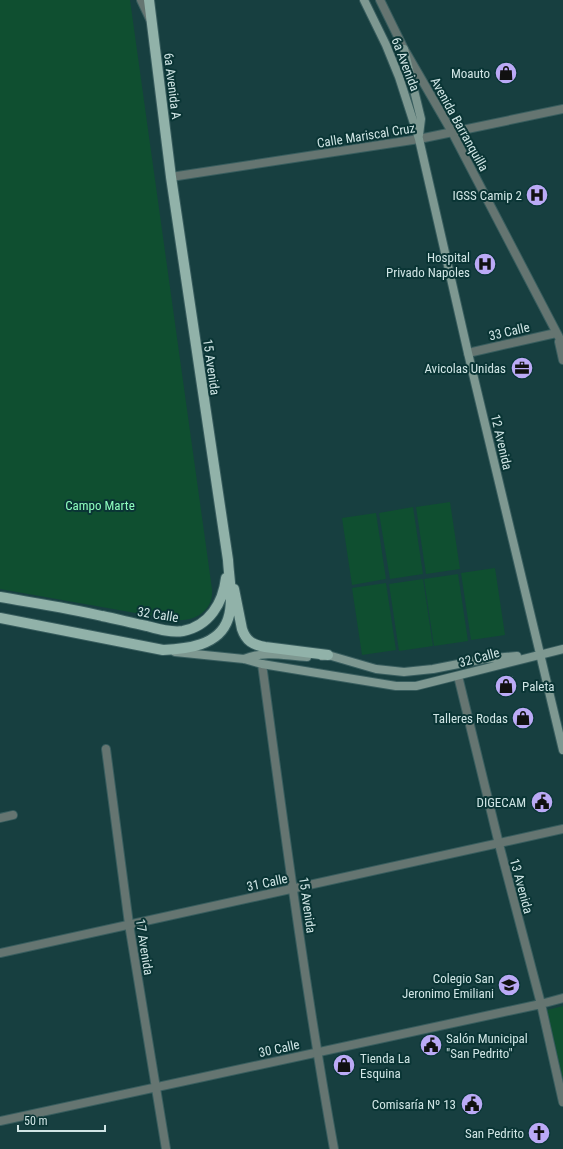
<svg xmlns="http://www.w3.org/2000/svg" width="563" height="1149" viewBox="0 0 563 1149" font-family="'Roboto Condensed',sans-serif">
<rect width="100%" height="100%" fill="#173f40"/>
<path fill="#0f4f30" d="M 0,0 L 130,0 L 212,589 C 214,611 194,622 175,620 L 0,589 Z
M 450,502 L 460,569 L 426,574 L 416,507 Z
M 413,507 L 423,574 L 390,579 L 379,513 Z
M 376,513 L 386,579 L 352,585 L 342,518 Z
M 495,568 L 505,635 L 471,640 L 461,573 Z
M 458,574 L 468,641 L 434,646 L 424,579 Z
M 423,579 L 433,646 L 399,651 L 389,584 Z
M 386,583 L 396,650 L 362,655 L 352,588 Z
M 563,1006 L 563,1080 L 547,1010 Z"/>
<g fill="none" stroke-linecap="round" stroke-linejoin="round">
<g stroke="#385d5e" stroke-width="10">
<path id="minor" d="M 452,132 L 563,345
M 559,342 L 563,360
M 468,353 L 556,333
M 458,676 L 499,844 L 541,1004 L 563,1102
M 106,749 L 129,924 L 166,1149
M 0,818 L 13,815
M 0,1121 L 541,1004 L 563,998"/>
</g>
<g stroke="#385d5e" stroke-width="10">
<path id="tertiary" d="M 141,0 L 150,19
M 380,0 L 404,49 L 452,132
M 171,177 L 419,139 L 563,109
M 262,664 C 284,826 305,988 334,1149
M 0,953 L 563,829"/>
</g>
<g stroke="#385d5e" stroke-width="10">
<path id="secondary" d="M 364,0 L 386,45 L 399,77 L 419,139 L 468,353 L 563,750
M 404,49 L 421,119 L 419,135
M 175,652 L 244,659 L 262,664 L 396,686 L 416,686 L 436,681 L 563,649
M 322,656 L 328,655 L 376,669 L 404,672 L 433,669 L 484,659 L 517,656
M 244,659 C 266,650 285,656 307,657"/>
</g>
<g stroke="#385d5e" stroke-width="12">
<path id="primary" d="M 234,589 L 242,629 C 246,641 253,645 265,647 L 328,655
M 0,597 C 34,603 68,608 102,616 C 117,619 132,623 147,626 C 158,629 171,633 183,631 C 209,626 223,603 226,578
M 0,618 L 163,650 C 186,649 219,646 228,619 C 234,601 229,579 228,560 L 171,177 L 149,0"/>
</g>
<use href="#minor" stroke="#657571" stroke-width="8"/>
<use href="#tertiary" stroke="#657571" stroke-width="8"/>
<use href="#secondary" stroke="#7e9891" stroke-width="8"/>
<use href="#primary" stroke="#91b2a9" stroke-width="10"/>
</g>
<defs>
<g id="shop-disc" transform="scale(1.15)"><circle r="9.5" fill="#bbaaf6" stroke="#0a3535"/><path d="M-5-2.5h2.3a2.7 3.5 0 0 1 5.4 0H5L5.5 6h-11ZM-1.5-2.5h3a1.5 2.3 0 0 0-3 0Z" fill="#111"/></g>
<g id="hospital-disc" transform="scale(1.15)"><circle r="9.5" fill="#bbaaf6" stroke="#0a3535"/><path d="M-5-5h3v3.5h4V-5h3V5h-3V1.5h-4V5h-3Z" fill="#111"/></g>
<g id="office-disc" transform="scale(1.15)"><circle r="9.5" fill="#bbaaf6" stroke="#0a3535"/><path d="M-6-3h4V-5.5h4V-3h4V5H-6ZM-1-4.5V-3h2v-1.5ZM-6 0V1H6V0Z" fill="#111"/></g>
<g id="civic-disc" transform="scale(1.15)"><circle r="9.5" fill="#bbaaf6" stroke="#0a3535"/><path d="M-.6-6.5H3V-4.5H.6V-3L4-1V1h2V6H-6V1h2V-1L-.6-3ZM-1.2 2.5V6h2.4V2.5Z" fill="#111"/></g>
<g id="school-disc" transform="scale(1.15)"><circle r="9.5" fill="#bbaaf6" stroke="#0a3535"/><path d="M0-5L7-2L0 1L-7-2ZM-4 1L0 2.5L4 1V4Q0 6-4 4Z" fill="#111"/></g>
<g id="church-disc" transform="scale(1.15)"><circle r="9.5" fill="#bbaaf6" stroke="#0a3535"/><path d="M-1.2-6h2.4v3.5h3.3v2.4h-3.3V6h-2.4V-.1h-3.3v-2.4h3.3Z" fill="#111"/></g>
</defs>
<g fill-rule="evenodd">
<use href="#shop-disc" x="506" y="73"/>
<use href="#hospital-disc" x="537" y="195"/>
<use href="#hospital-disc" x="485" y="264"/>
<use href="#office-disc" x="522" y="368"/>
<use href="#shop-disc" x="506" y="686"/>
<use href="#shop-disc" x="523" y="718"/>
<use href="#civic-disc" x="542" y="802"/>
<use href="#school-disc" x="509" y="985"/>
<use href="#civic-disc" x="431" y="1045"/>
<use href="#shop-disc" x="344" y="1065"/>
<use href="#civic-disc" x="472" y="1104"/>
<use href="#church-disc" x="539" y="1133"/>
</g>
<g text-anchor="middle" stroke-width="4" stroke-linejoin="round" paint-order="stroke">
<g font-size="13" fill="#d0e5e5" stroke="#0a3535">
<text transform="translate(406 64) rotate(69)" y="5">6a Avenida</text>
<text transform="translate(173 86) rotate(83)" y="5">6a Avenida A</text>
<text transform="translate(460 124) rotate(61)" y="5">Avenida Barranquilla</text>
<text transform="translate(366 135) rotate(-9)" y="5">Calle Mariscal Cruz</text>
<text transform="translate(509 331) rotate(-13)" y="5">33 Calle</text>
<text transform="translate(212 367) rotate(82)" y="5">15 Avenida</text>
<text transform="translate(502 442) rotate(77)" y="5">12 Avenida</text>
<text transform="translate(158 614) rotate(9)" y="5">32 Calle</text>
<text transform="translate(479 657) rotate(-15)" y="5">32 Calle</text>
<text transform="translate(267 882) rotate(-12)" y="5">31 Calle</text>
<text transform="translate(522 886) rotate(75)" y="5">13 Avenida</text>
<text transform="translate(308 905) rotate(82)" y="5">15 Avenida</text>
<text transform="translate(145 947) rotate(81)" y="5">17 Avenida</text>
<text transform="translate(279 1048) rotate(-12)" y="5">30 Calle</text>
</g>
<g font-size="13" fill="#d0e5e5" stroke="#0a3535" text-anchor="end">
<text x="490" y="78">Moauto</text>
<text x="522" y="200">IGSS Camip 2</text>
<text x="470" y="262">Hospital<tspan x="470" dy="15">Privado Napoles</tspan></text>
<text x="506" y="373">Avicolas Unidas</text>
<text x="522" y="691" text-anchor="start">Paleta</text>
<text x="508" y="723">Talleres Rodas</text>
<text x="526" y="807">DIGECAM</text>
<text x="494" y="983">Colegio San<tspan x="494" dy="15">Jeronimo Emiliani</tspan></text>
<text x="446" y="1043" text-anchor="start">Salón Municipal<tspan x="446" dy="15">"San Pedrito"</tspan></text>
<text x="360" y="1063" text-anchor="start">Tienda La<tspan x="360" dy="15">Esquina</tspan></text>
<text x="456" y="1109">Comisaría Nº 13</text>
<text x="524" y="1138">San Pedrito</text>
</g>
<g font-size="13" fill="#8dfcbd" stroke="#0a3535">
<text x="100" y="510">Campo Marte</text>
</g>
</g>
<path d="M18 1125v6h87v-6" fill="none" stroke="#d0e5e5" stroke-width="2"/>
<text x="24" y="1125" font-size="12" fill="#d0e5e5" stroke="#0a3535" stroke-width="3" paint-order="stroke">50 m</text>
</svg>
